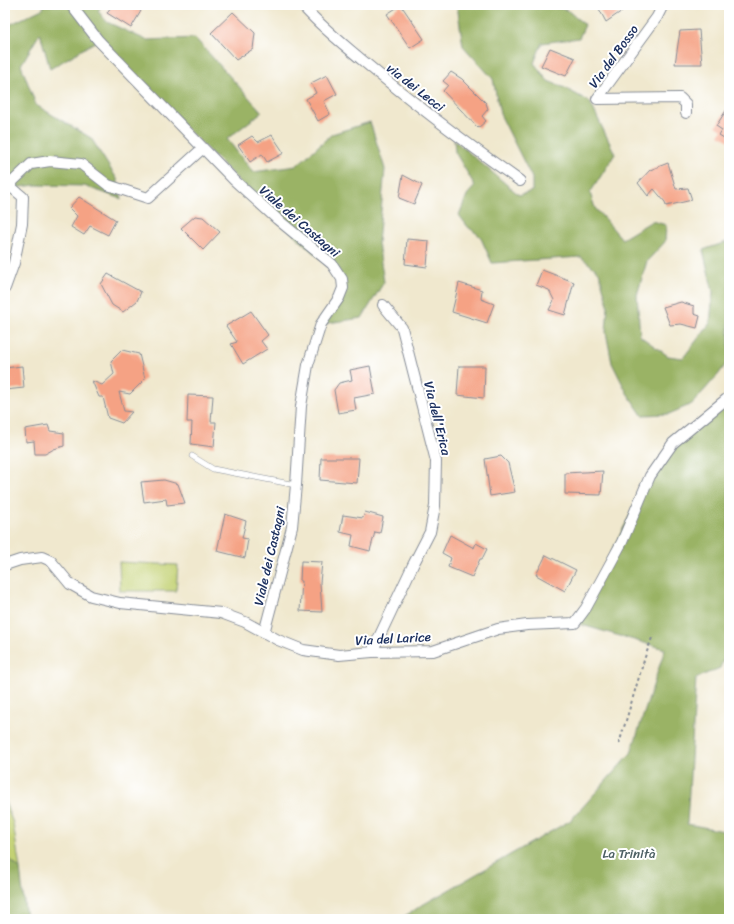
<svg xmlns="http://www.w3.org/2000/svg" width="734" height="924" viewBox="0 0 734 924" font-family="Sriracha,sans-serif">
<rect width="100%" height="100%" fill="#fff"/>
<filter id="ink" filterUnits="userSpaceOnUse"><feTurbulence type="fractalNoise" baseFrequency=".025" numOctaves="2"/><feDisplacementMap in="SourceGraphic" scale="8" xChannelSelector="R" yChannelSelector="G"/><feConvolveMatrix kernelMatrix="1 2 1 2 8 2 1 2 1" color-interpolation-filters="sRGB"/></filter>
<filter id="wash" filterUnits="userSpaceOnUse"><feTurbulence type="fractalNoise" baseFrequency=".012" numOctaves="4" result="noise"/><feDisplacementMap in="SourceGraphic" scale="16" xChannelSelector="R" yChannelSelector="G"/><feGaussianBlur stdDeviation="0.9" result="paint"/><feColorMatrix in="noise" values="0 0 0 0 0 0 0 0 0 0 0 0 0 0 0 0 0 1.4 0 .05"/><feComposite in="paint" operator="in"/></filter>
<g filter="url(#wash)">
<rect width="100%" height="100%" fill="#f0e8ce"/>
<path fill="#c3d173" stroke="#6f8068" d="M 119,562 L 178,565 L 176,591 L 120,591 Z
M 5,802 L 13,823 L 20,869 L 5,855 Z"/>
<path fill="#9ab365" stroke="#5a7162" d="M 43,5 L 102,5 L 98,11 L 107,22 L 146,40 L 195,38 L 262,112 L 227,139 L 253,172 L 296,166 L 332,134 L 370,122 L 385,169 L 378,243 L 384,282 L 362,318 L 321,324 L 339,298 L 342,279 L 277,219 L 98,40 L 50,69 L 40,33 L 21,65 L 36,105 L 91,138 L 117,179 L 122,199 L 84,186 L 36,185 L 12,188 L 5,182 L 5,27 L 44,8 Z
M 457,5 L 546,5 L 567,10 L 585,25 L 579,38 L 542,43 L 534,63 L 548,81 L 565,88 L 590,102 L 615,154 L 590,193 L 595,208 L 622,239 L 652,221 L 666,225 L 665,242 L 647,261 L 637,295 L 640,336 L 668,356 L 683,358 L 710,323 L 713,292 L 703,250 L 729,241 L 729,360 L 718,375 L 692,404 L 669,414 L 642,415 L 627,393 L 612,363 L 606,332 L 608,305 L 599,272 L 581,257 L 492,263 L 480,236 L 468,227 L 459,215 L 467,195 L 475,186 L 455,152 L 454,140 L 519,195 L 532,191 L 532,178 L 500,114 L 493,79 L 463,46 Z
M 729,397 L 729,646 L 720,668 L 696,678 L 687,824 L 729,832 L 729,919 L 400,919 L 424,904 L 571,820 L 631,753 L 665,649 L 575,623 L 650,476 L 676,440 Z
M 5,855 L 20,869 L 26,919 L 5,919 Z"/>
<g id="blocks">
<path fill="#f5a284" d="M 112,5 L 131,5 L 141,11 L 131,28 L 107,13 Z
M 401,5 L 424,39 L 410,48 L 387,14 Z
M 597,5 L 619,5 L 622,11 L 606,22 Z
M 233,12 L 255,33 L 253,49 L 236,60 L 211,33 Z
M 699,30 L 702,64 L 675,64 L 680,31 Z
M 550,48 L 575,58 L 566,76 L 541,66 Z
M 451,72 L 462,79 L 486,103 L 488,109 L 482,116 L 486,121 L 478,128 L 443,91 L 448,85 L 443,81 Z
M 327,75 L 337,94 L 324,101 L 330,114 L 318,121 L 306,99 L 316,93 L 311,83 Z
M 729,106 L 729,141 L 719,135 L 722,130 L 716,126 Z
M 272,135 L 284,153 L 267,162 L 262,154 L 250,162 L 238,145 L 252,136 L 258,142 Z
M 668,163 L 676,189 L 688,188 L 692,200 L 666,206 L 665,202 L 654,189 L 648,196 L 638,183 L 650,170 Z
M 403,175 L 422,185 L 414,204 L 399,198 Z
M 79,197 L 116,220 L 108,235 L 90,226 L 84,235 L 71,227 L 77,216 L 69,208 Z
M 195,216 L 203,217 L 220,232 L 203,250 L 181,228 Z
M 407,239 L 429,241 L 427,267 L 405,264 Z
M 542,270 L 574,282 L 565,315 L 549,310 L 554,300 L 549,290 L 536,285 Z
M 108,274 L 141,292 L 137,301 L 123,312 L 112,305 L 101,284 Z
M 459,283 L 482,290 L 481,299 L 494,304 L 487,323 L 452,312 Z
M 681,302 L 694,306 L 694,314 L 700,316 L 697,328 L 681,324 L 670,325 L 663,307 Z
M 251,311 L 268,335 L 261,341 L 267,349 L 243,364 L 231,344 L 237,342 L 226,326 Z
M 122,350 L 139,354 L 145,379 L 130,394 L 119,392 L 124,411 L 132,412 L 122,423 L 108,418 L 103,397 L 99,397 L 92,381 L 102,385 L 114,374 L 111,361 Z
M 22,366 L 24,388 L 5,390 L 5,368 Z
M 370,366 L 375,394 L 354,398 L 356,410 L 338,413 L 334,390 L 339,383 L 352,380 L 350,370 Z
M 459,366 L 485,366 L 484,398 L 457,395 Z
M 188,395 L 213,396 L 211,422 L 216,422 L 214,447 L 191,444 L 192,422 L 187,422 Z
M 48,425 L 50,431 L 64,433 L 64,446 L 54,449 L 45,454 L 35,454 L 34,441 L 26,442 L 25,429 Z
M 501,456 L 508,463 L 515,492 L 490,496 L 485,459 Z
M 321,458 L 359,458 L 357,483 L 320,480 Z
M 603,471 L 601,495 L 565,494 L 565,473 Z
M 164,480 L 178,484 L 185,503 L 167,505 L 166,499 L 144,502 L 141,482 Z
M 365,512 L 383,517 L 380,533 L 375,532 L 370,551 L 351,546 L 353,535 L 340,532 L 343,515 L 363,518 Z
M 225,514 L 246,521 L 242,538 L 248,539 L 245,558 L 217,551 Z
M 450,535 L 474,548 L 476,543 L 487,549 L 482,559 L 480,559 L 472,577 L 448,567 L 451,558 L 442,553 Z
M 546,555 L 576,570 L 565,591 L 536,575 Z
M 301,561 L 322,562 L 320,583 L 322,612 L 300,611 L 302,581 L 300,581 Z"/>
</g>
</g>
<g filter="url(#ink)">
<use href="#blocks" fill-opacity="0" stroke="#868c96" stroke-width="1"/>
<g fill="none" stroke-linecap="round" stroke-linejoin="round">
<g stroke="#868c96" stroke-width="6">
<path id="service" d="M 192,456 L 213,469 L 296,485"/>
</g>
<g stroke="#868c96" stroke-width="12">
<path id="minor" d="M 71,5 L 98,40 L 234,180 L 277,219 L 332,264 L 342,279 L 343,288 L 339,298 L 321,324 L 308,365 L 301,406 L 296,485 L 292,527 L 264,633
M 302,5 C 320,26 342,43 362,60 C 413,103 466,143 520,181
M 663,5 L 657,17 L 597,99 L 680,98 L 686,104 L 686,113
M 5,182 L 23,197 L 22,224 L 14,263 L 5,288
M 9,185 L 31,164 L 50,161 L 81,164 L 108,185 L 148,198 L 203,148
M 5,565 L 20,560 L 42,557 L 51,561 L 70,584 L 91,596 L 120,603 L 221,613 L 245,622 L 278,640 L 303,650 L 339,655 L 372,652 L 433,651 L 498,629 L 527,625 L 575,623 L 586,608 L 622,542 L 650,476 L 673,443 L 729,397
M 372,652 L 413,565 L 430,532 L 435,506 L 436,461 L 402,328 L 383,305"/>
</g>
<path stroke="#868c96" stroke-width="2" stroke-dasharray="3 3" stroke-linecap="butt" d="M 619,744 L 645,657 L 653,635"/>
<use href="#service" stroke="#fff" stroke-width="5"/>
<use href="#minor" stroke="#fff" stroke-width="10"/>
</g>
</g>
<g text-anchor="middle" stroke-width="4" stroke-linejoin="round" paint-order="stroke">
<g font-size="13" fill="#1b2f5e" stroke="#fff">
<text transform="translate(613 56) rotate(-54)" y="5">Via del Bosso</text>
<text transform="translate(416 87) rotate(38)" y="5">via dei Lecci</text>
<text transform="translate(300 221) rotate(41)" y="5">Viale dei Castagni</text>
<text transform="translate(438 418) rotate(76)" y="5">Via dell'Erica</text>
<text transform="translate(269 556) rotate(-77)" y="5">Viale dei Castagni</text>
<text transform="translate(393 638) rotate(-3)" y="5">Via del Larice</text>
</g>
<g font-size="13" fill="#4d6064" stroke="#fff">
<text x="629" y="858">La Trinità</text>
</g>
</g>
<rect width="734" height="924" fill="none" stroke="#fff" stroke-width="20"/>
</svg>
